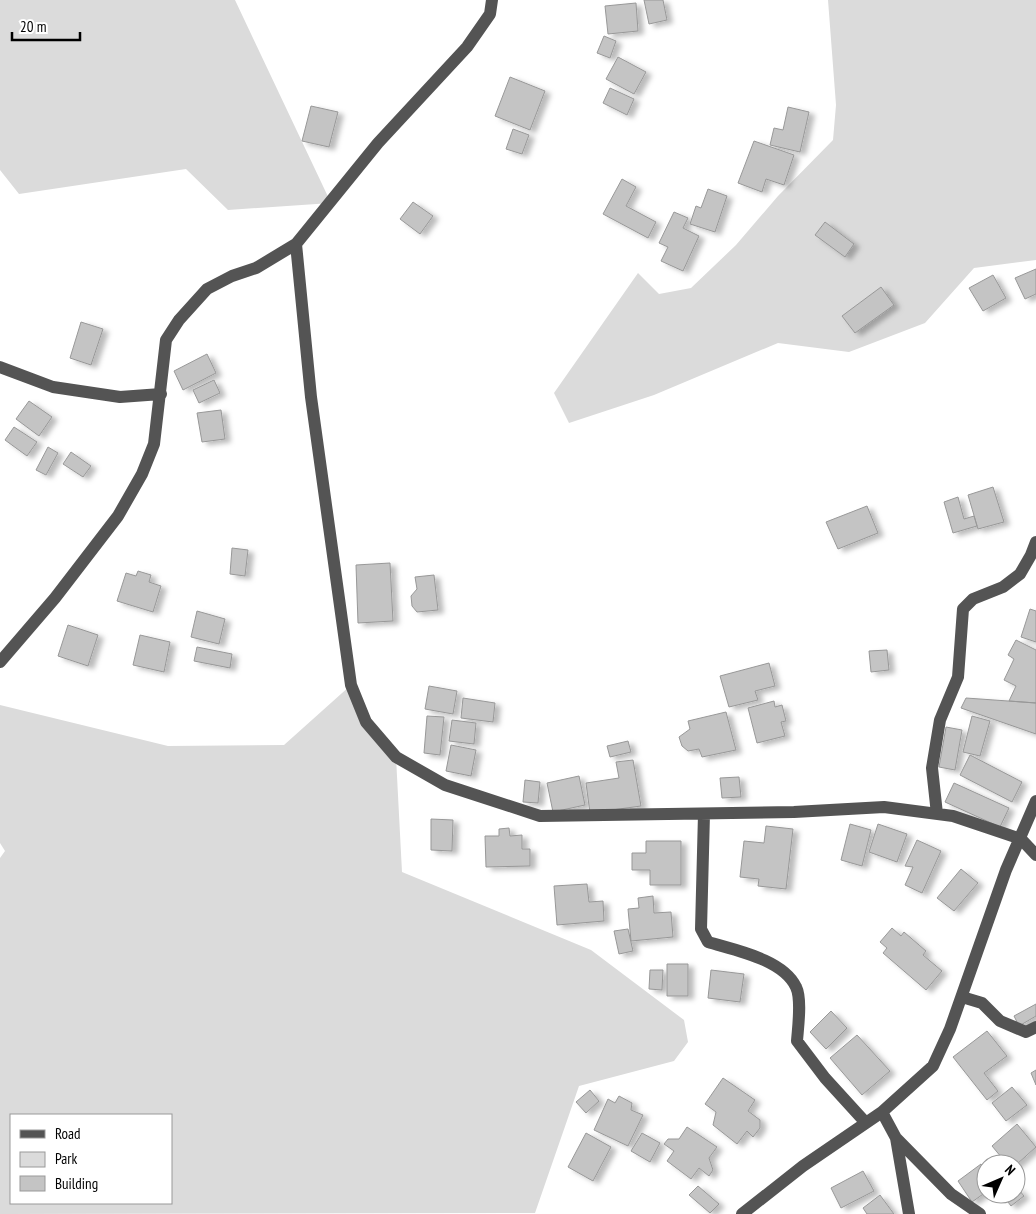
<svg xmlns="http://www.w3.org/2000/svg" width="1036" height="1214" viewBox="0 0 1036 1214" font-family="'PT Sans Narrow',sans-serif">
<defs>
<filter id="shadow"><feDropShadow dx="5.5" dy="3" stdDeviation="2.5" flood-color="#0004"/></filter>
</defs>
<rect width="100%" height="100%" fill="#fff"/>
<path fill="#dbdbdb" fill-rule="evenodd" d="M 0,0 L 235,0 L 331,203 L 228,210 L 186,169 L 19,194 L 0,170 Z
M 828,0 L 1036,0 L 1036,260 L 974,268 L 925,323 L 849,352 L 778,343 L 654,395 L 569,423 L 554,393 L 638,273 L 659,294 L 691,288 L 736,245 L 778,196 L 833,140 L 836,105 Z
M 351,685 L 366,722 L 396,757 L 402,872 L 591,950 L 684,1020 L 688,1042 L 674,1061 L 579,1086 L 535,1213 L 0,1214 L 0,858 L 5,851 L 0,843 L 0,705 L 168,746 L 284,745 ZM 11,1115 L 171,1115 L 171,1203 L 11,1203 Z"/>
<path fill="#c4c4c4" stroke="#989898" filter="url(#shadow)" d="M 644,0 L 663,0 L 667,20 L 649,24 Z
M 636,3 L 638,31 L 608,34 L 605,6 Z
M 604,36 L 616,41 L 610,58 L 597,53 Z
M 618,57 L 646,72 L 634,94 L 606,79 Z
M 510,77 L 545,91 L 530,130 L 495,116 Z
M 610,88 L 634,99 L 627,115 L 603,103 Z
M 311,106 L 338,112 L 329,147 L 302,141 Z
M 788,107 L 809,112 L 800,152 L 770,145 L 774,128 L 783,130 Z
M 513,129 L 529,135 L 522,154 L 506,149 Z
M 754,141 L 794,155 L 784,185 L 766,179 L 762,192 L 738,183 Z
M 622,179 L 636,187 L 626,206 L 656,222 L 648,238 L 603,214 Z
M 708,189 L 727,196 L 715,232 L 690,224 L 696,206 L 701,208 Z
M 413,202 L 433,216 L 420,234 L 400,219 Z
M 674,212 L 688,218 L 683,228 L 699,236 L 683,271 L 661,261 L 668,247 L 659,243 Z
M 825,222 L 854,244 L 845,257 L 815,235 Z
M 1036,269 L 1036,294 L 1025,299 L 1015,278 Z
M 993,275 L 1006,298 L 983,311 L 969,288 Z
M 881,287 L 894,305 L 855,333 L 842,316 Z
M 81,322 L 103,329 L 91,365 L 70,358 Z
M 207,354 L 216,373 L 183,390 L 174,371 Z
M 214,380 L 220,393 L 199,403 L 193,390 Z
M 29,401 L 52,417 L 39,436 L 16,419 Z
M 221,410 L 225,439 L 202,442 L 197,413 Z
M 14,427 L 37,442 L 27,456 L 5,440 Z
M 48,447 L 58,453 L 46,475 L 36,470 Z
M 71,452 L 91,466 L 83,477 L 63,464 Z
M 993,487 L 1004,522 L 978,529 L 968,495 Z
M 958,497 L 964,519 L 974,516 L 977,526 L 953,533 L 944,502 Z
M 867,506 L 878,533 L 838,549 L 826,522 Z
M 232,548 L 248,550 L 245,576 L 230,574 Z
M 390,563 L 393,621 L 358,623 L 356,565 Z
M 138,571 L 151,575 L 149,582 L 161,586 L 153,612 L 117,601 L 126,573 L 136,576 Z
M 434,575 L 438,610 L 417,612 L 412,606 L 411,596 L 417,589 L 415,577 Z
M 1030,609 L 1036,611 L 1036,642 L 1021,637 Z
M 197,611 L 225,619 L 219,644 L 191,637 Z
M 68,625 L 98,635 L 88,666 L 58,656 Z
M 140,635 L 170,642 L 164,672 L 133,665 Z
M 1016,640 L 1036,650 L 1036,703 L 1009,701 L 1016,686 L 1004,680 L 1014,659 L 1008,655 Z
M 197,647 L 232,654 L 230,668 L 194,661 Z
M 887,650 L 889,670 L 871,672 L 869,651 Z
M 769,663 L 775,686 L 755,691 L 758,700 L 729,707 L 720,676 Z
M 429,686 L 457,691 L 453,714 L 425,709 Z
M 463,698 L 495,703 L 493,722 L 461,718 Z
M 966,698 L 1036,703 L 1036,734 L 961,708 Z
M 774,701 L 775,707 L 782,705 L 786,721 L 781,722 L 785,736 L 757,743 L 748,708 Z
M 726,712 L 736,750 L 702,757 L 699,749 L 688,751 L 682,746 L 679,737 L 690,729 L 688,721 Z
M 427,716 L 444,717 L 440,755 L 424,753 Z
M 972,716 L 990,721 L 980,756 L 963,752 Z
M 452,720 L 476,723 L 474,744 L 449,741 Z
M 946,727 L 962,730 L 955,770 L 939,767 Z
M 628,741 L 631,752 L 610,757 L 607,746 Z
M 451,745 L 476,750 L 471,776 L 446,771 Z
M 970,755 L 1022,782 L 1012,802 L 960,775 Z
M 633,760 L 641,806 L 590,813 L 586,783 L 619,778 L 616,762 Z
M 579,776 L 585,805 L 553,812 L 547,783 Z
M 739,777 L 741,797 L 722,798 L 720,778 Z
M 525,780 L 540,782 L 538,803 L 523,802 Z
M 954,783 L 1009,808 L 1000,827 L 945,802 Z
M 431,819 L 453,820 L 452,851 L 431,850 Z
M 850,824 L 871,830 L 862,866 L 841,860 Z
M 878,824 L 907,834 L 897,862 L 869,852 Z
M 766,826 L 793,829 L 786,889 L 758,886 L 759,879 L 740,877 L 744,841 L 764,843 Z
M 509,828 L 510,836 L 522,835 L 522,849 L 530,849 L 530,866 L 486,867 L 485,836 L 499,836 L 499,829 Z
M 917,840 L 941,851 L 922,893 L 905,885 L 913,867 L 905,866 Z
M 646,841 L 681,841 L 681,885 L 650,885 L 650,870 L 632,870 L 632,853 L 646,853 Z
M 961,869 L 978,883 L 954,911 L 937,898 Z
M 587,884 L 589,902 L 603,901 L 604,921 L 557,925 L 554,886 Z
M 653,896 L 654,913 L 671,912 L 673,937 L 631,941 L 628,909 L 639,908 L 638,898 Z
M 892,928 L 901,936 L 904,932 L 926,951 L 923,955 L 942,971 L 926,990 L 883,953 L 887,948 L 880,942 Z
M 628,929 L 633,951 L 619,954 L 614,931 Z
M 667,964 L 688,964 L 688,996 L 667,996 Z
M 650,970 L 663,970 L 662,990 L 649,989 Z
M 711,970 L 744,974 L 740,1002 L 708,998 Z
M 1036,1004 L 1036,1016 L 1019,1026 L 1014,1016 Z
M 831,1011 L 847,1028 L 826,1049 L 810,1032 Z
M 987,1031 L 1007,1056 L 984,1073 L 998,1091 L 987,1100 L 953,1057 Z
M 857,1035 L 890,1071 L 862,1095 L 830,1058 Z
M 1036,1070 L 1036,1085 L 1031,1073 Z
M 723,1078 L 755,1100 L 748,1111 L 760,1120 L 760,1128 L 753,1137 L 747,1131 L 737,1144 L 713,1125 L 716,1112 L 705,1104 Z
M 1012,1087 L 1027,1105 L 1006,1121 L 992,1103 Z
M 590,1090 L 599,1101 L 586,1113 L 576,1102 Z
M 619,1096 L 632,1103 L 631,1110 L 643,1115 L 628,1146 L 594,1130 L 608,1099 L 615,1103 Z
M 1017,1124 L 1036,1147 L 1016,1165 L 1007,1164 L 992,1146 Z
M 687,1127 L 717,1147 L 709,1158 L 713,1170 L 709,1176 L 699,1168 L 691,1179 L 667,1161 L 674,1151 L 664,1144 L 668,1139 L 679,1139 Z
M 586,1133 L 611,1147 L 593,1181 L 568,1167 Z
M 642,1133 L 660,1143 L 650,1162 L 631,1151 Z
M 981,1164 L 986,1171 L 986,1192 L 972,1202 L 958,1181 Z
M 863,1171 L 874,1191 L 841,1208 L 831,1188 Z
M 698,1186 L 719,1204 L 710,1213 L 689,1195 Z
M 1016,1186 L 1024,1196 L 1011,1206 L 1002,1194 L 1016,1194 Z
M 880,1195 L 894,1214 L 867,1214 L 863,1208 Z"/>
<g fill="none" stroke-linecap="round" stroke-linejoin="round">
<path stroke="#545454" stroke-width="12" d="M 296,244 L 311,397 L 351,685 L 366,722 L 396,757 L 445,785 L 540,816 L 794,812 L 884,807 L 953,816 L 1021,839 L 1036,855
M 0,367 L 53,387 L 120,397 L 161,394
M 0,662 L 55,598 L 118,516 L 142,474 L 154,444 L 166,340 L 179,320 L 207,289 L 232,276 L 256,268 L 296,244 L 378,143 L 467,47 L 490,14 L 492,0
M 704,814 L 701,929 L 708,942 C 734,950 783,959 796,987 C 802,999 798,1027 797,1041 L 825,1078 L 866,1123
M 937,814 L 932,768 L 940,720 L 958,677 L 963,609 L 973,599 L 1003,587 L 1020,574 L 1031,555 L 1036,542
M 962,997 L 982,1003 L 1000,1021 L 1026,1032 L 1036,1027
M 882,1112 L 896,1138 L 951,1194 L 980,1214
M 896,1138 L 909,1214
M 742,1214 L 803,1166 L 882,1112 L 933,1066 L 950,1029 L 1006,870 L 1036,801"/>
</g>
<rect x="10" y="1114" width="162" height="90" fill="#ffffff" stroke="#999999"/>
<rect x="20" y="1130" width="25" height="8" fill="#545454" stroke="#999999"/>
<text x="55" y="1139" font-size="15" fill="#000000">Road</text>
<rect x="20" y="1152" width="25" height="15" fill="#dbdbdb" stroke="#999999"/>
<text x="55" y="1164" font-size="15" fill="#000000">Park</text>
<rect x="20" y="1176" width="25" height="15" fill="#c4c4c4" stroke="#999999"/>
<text x="55" y="1189" font-size="15" fill="#000000">Building</text>
<g transform="translate(1001 1179) rotate(45)"><circle r="24" fill="#ffffff" stroke="#999999"/>
<path d="M0-4L9 19L0 12L-9 19Z" fill="#000000"/>
<text y="-8" font-size="14" font-weight="bold" text-anchor="middle" fill="#000000">N</text>
</g>
<path d="M12 32v8h68v-8" fill="none" stroke="#000000" stroke-width="2.5"/>
<text x="20" y="32" font-size="15" fill="#000000" stroke="#ffffff" stroke-width="4" paint-order="stroke">20 m</text>
</svg>
